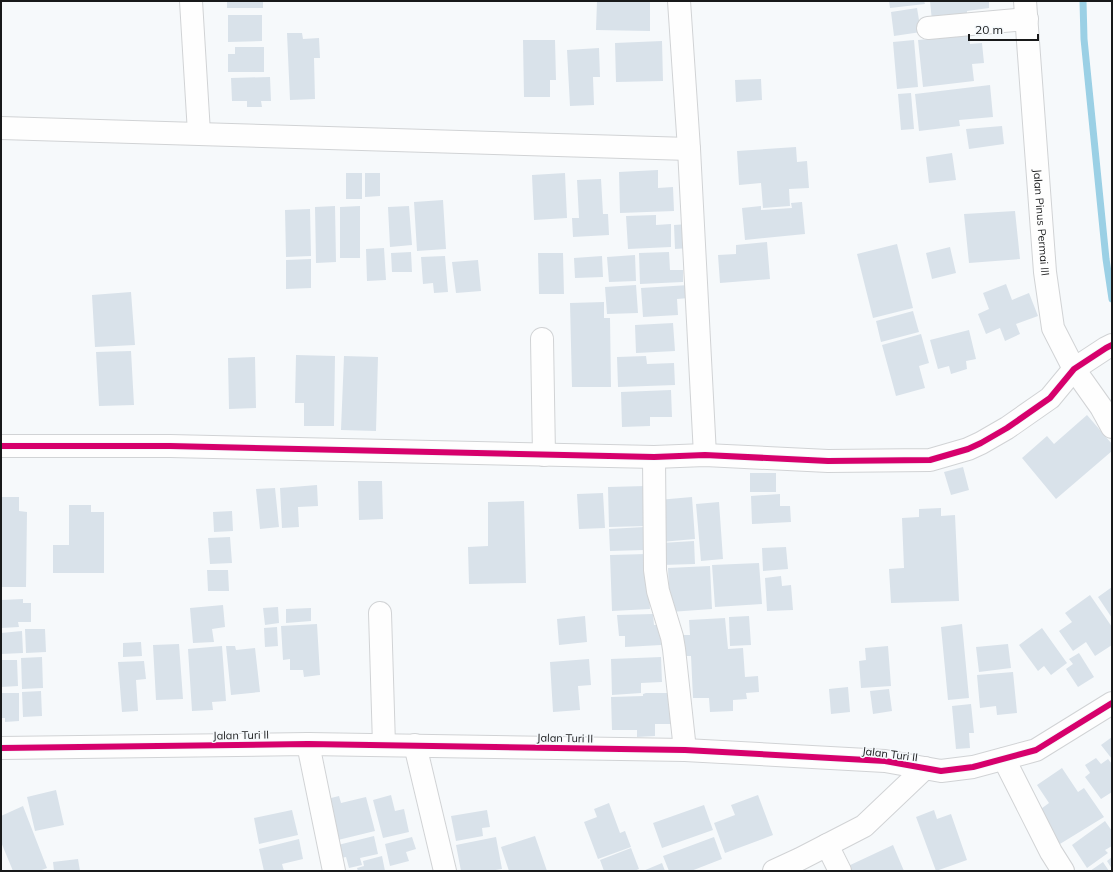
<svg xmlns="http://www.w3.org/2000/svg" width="1113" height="872" viewBox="0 0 1113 872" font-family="Mulish,sans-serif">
<rect width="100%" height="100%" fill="#f6f9fb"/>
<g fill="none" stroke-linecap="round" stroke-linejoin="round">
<path stroke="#9bd0e5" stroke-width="7" d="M 1083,1 L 1084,39 L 1106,259 L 1112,299"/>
</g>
<path fill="#d9e2ea" d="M 227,1 L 263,1 L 263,8 L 227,8 Z
M 597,1 L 650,1 L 650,31 L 596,30 Z
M 889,1 L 924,1 L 925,4 L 890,8 Z
M 930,1 L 989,1 L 989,8 L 967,11 L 967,17 L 932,21 Z
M 917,8 L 921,32 L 894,36 L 891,12 Z
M 228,15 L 262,15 L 262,41 L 228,42 Z
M 287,33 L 302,33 L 303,39 L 319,38 L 320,58 L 314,58 L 315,99 L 290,100 Z
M 969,35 L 970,44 L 982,43 L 984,63 L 972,64 L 974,81 L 923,87 L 918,40 Z
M 523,40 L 555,40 L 556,80 L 550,80 L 550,97 L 524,97 Z
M 914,40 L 918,87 L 897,89 L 893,42 Z
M 662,41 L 663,81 L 616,82 L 615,43 Z
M 235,47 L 264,47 L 264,72 L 228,72 L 228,54 L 235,54 Z
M 599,48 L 600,77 L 593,77 L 594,105 L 570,106 L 567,50 Z
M 270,77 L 271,101 L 261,101 L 262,107 L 247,107 L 247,101 L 232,101 L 231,78 Z
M 761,79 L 762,100 L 736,102 L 735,80 Z
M 990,85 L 993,117 L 959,120 L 960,126 L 919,131 L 915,94 Z
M 911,93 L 914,129 L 901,130 L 898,94 Z
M 1002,126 L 1004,144 L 969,149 L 966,129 Z
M 796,147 L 797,162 L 807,161 L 809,188 L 789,189 L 790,206 L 763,208 L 761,183 L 739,185 L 737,151 Z
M 952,153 L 956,180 L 929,183 L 926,157 Z
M 658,170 L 658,188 L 673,187 L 674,211 L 620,213 L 619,172 Z
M 346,173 L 362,173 L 362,199 L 346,199 Z
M 365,173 L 380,173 L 380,196 L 365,197 Z
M 565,173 L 567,218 L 534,220 L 532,175 Z
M 601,179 L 603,214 L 608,214 L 609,235 L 573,237 L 572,218 L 579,218 L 577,180 Z
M 443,200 L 446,249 L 417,251 L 414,202 Z
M 802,202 L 805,234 L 745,240 L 742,208 L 761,206 L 761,210 L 792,208 L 791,203 Z
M 335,206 L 336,262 L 316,263 L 315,207 Z
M 360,206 L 360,258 L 340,258 L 340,207 Z
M 409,206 L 412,245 L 390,247 L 388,207 Z
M 310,209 L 311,256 L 286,257 L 285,210 Z
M 1015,211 L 1020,259 L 969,263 L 964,214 Z
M 656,215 L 656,225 L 671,224 L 671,247 L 628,249 L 626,216 Z
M 688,224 L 689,248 L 675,249 L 674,225 Z
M 767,242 L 770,279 L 720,283 L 718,255 L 736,254 L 736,245 Z
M 897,244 L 913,308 L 873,318 L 857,254 Z
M 950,247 L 956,273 L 932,279 L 926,253 Z
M 384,248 L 386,280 L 367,281 L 366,249 Z
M 411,252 L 412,272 L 392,272 L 391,253 Z
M 669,252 L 670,270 L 683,270 L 683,282 L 640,284 L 639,253 Z
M 538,253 L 563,253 L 564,294 L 539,294 Z
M 635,255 L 636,281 L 609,282 L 607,257 Z
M 445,256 L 448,292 L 434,293 L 433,283 L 423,284 L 421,257 Z
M 602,256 L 603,277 L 575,278 L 574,258 Z
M 311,259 L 311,288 L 286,289 L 286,260 Z
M 478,260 L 481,291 L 456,293 L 452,262 Z
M 1006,284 L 1012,300 L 1029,293 L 1038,316 L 1016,324 L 1020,334 L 1005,341 L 1000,328 L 986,334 L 978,314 L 989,309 L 983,293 Z
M 636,285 L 638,313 L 607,314 L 605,287 Z
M 689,285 L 689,298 L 677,299 L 678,315 L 643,317 L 641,288 Z
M 131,292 L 135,345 L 95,347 L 92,295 Z
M 604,302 L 604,318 L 610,318 L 611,387 L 572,387 L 570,303 Z
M 913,311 L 919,332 L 881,342 L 876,321 Z
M 673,323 L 675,351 L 636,353 L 635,325 Z
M 969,330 L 976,359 L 966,361 L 967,369 L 951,374 L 949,366 L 938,369 L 930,340 Z
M 921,334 L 929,363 L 919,366 L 925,388 L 896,396 L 882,345 Z
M 131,351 L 134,405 L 99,406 L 96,352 Z
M 296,355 L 335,356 L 334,426 L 304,426 L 304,403 L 295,403 Z
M 344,356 L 378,357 L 376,431 L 341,430 Z
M 646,356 L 647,364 L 674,363 L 675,385 L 618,387 L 617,357 Z
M 255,357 L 256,408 L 229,409 L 228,358 Z
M 671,390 L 672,417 L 650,417 L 650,426 L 622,427 L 621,392 Z
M 1087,415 L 1112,444 L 1112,451 L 1056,499 L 1022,458 L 1047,436 L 1054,444 Z
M 963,467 L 969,490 L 951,495 L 944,472 Z
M 750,473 L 776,473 L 776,492 L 750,492 Z
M 358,481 L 382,481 L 383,519 L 359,520 Z
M 317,485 L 318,506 L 298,507 L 299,527 L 282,528 L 280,488 Z
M 646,486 L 648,526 L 609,527 L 608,487 Z
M 275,488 L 279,527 L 260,529 L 256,489 Z
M 603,493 L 605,528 L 579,529 L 577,494 Z
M 780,494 L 780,506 L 790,506 L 791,522 L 752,524 L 751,496 Z
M 1,497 L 19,497 L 19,511 L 27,512 L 26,587 L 1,587 Z
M 692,497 L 695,539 L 661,542 L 658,500 Z
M 524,501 L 526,583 L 469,584 L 468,547 L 488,546 L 488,502 Z
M 719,502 L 723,559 L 701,561 L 696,504 Z
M 69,505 L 91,505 L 91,512 L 104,512 L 104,573 L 53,573 L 53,545 L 69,545 Z
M 941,508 L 941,516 L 955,515 L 959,601 L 891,603 L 889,569 L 904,568 L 902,518 L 919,517 L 919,509 Z
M 232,511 L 233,531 L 214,532 L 213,512 Z
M 644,527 L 645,550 L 610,551 L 609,529 Z
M 230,537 L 232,563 L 210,564 L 208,538 Z
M 694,541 L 695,564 L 662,565 L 661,543 Z
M 786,547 L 788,569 L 763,571 L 762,548 Z
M 647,554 L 650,609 L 612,611 L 610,555 Z
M 759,563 L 762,604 L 715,607 L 712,565 Z
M 710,566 L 712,609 L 670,612 L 668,568 Z
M 207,570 L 228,570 L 229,591 L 208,591 Z
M 781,576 L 782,586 L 791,585 L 793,610 L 767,611 L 765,578 Z
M 1112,587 L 1112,618 L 1098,597 Z
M 1090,595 L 1112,627 L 1112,645 L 1095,656 L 1086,642 L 1073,651 L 1059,631 L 1072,622 L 1065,613 Z
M 23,599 L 23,603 L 31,603 L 31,622 L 18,622 L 19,627 L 1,628 L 1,600 Z
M 223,605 L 225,627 L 212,629 L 214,642 L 193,643 L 190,608 Z
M 278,607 L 279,623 L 265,625 L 263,608 Z
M 311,608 L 311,621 L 286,623 L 286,609 Z
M 653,614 L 654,625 L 660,625 L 661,645 L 625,647 L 625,636 L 619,636 L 617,615 Z
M 585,616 L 587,642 L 559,645 L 557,619 Z
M 749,616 L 751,645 L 730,646 L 729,617 Z
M 725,618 L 728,649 L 743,648 L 745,677 L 758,676 L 759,692 L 746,693 L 747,699 L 733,700 L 733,711 L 710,712 L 709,698 L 693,698 L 691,656 L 680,656 L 678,635 L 690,635 L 689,620 Z
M 317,624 L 320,675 L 304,677 L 303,670 L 290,670 L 290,659 L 283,660 L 281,626 Z
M 962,624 L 969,698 L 948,700 L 941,627 Z
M 277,627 L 278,646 L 265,647 L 264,628 Z
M 1042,628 L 1067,663 L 1051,675 L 1044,666 L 1038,671 L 1019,645 Z
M 25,629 L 45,629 L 46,652 L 26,653 Z
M 22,631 L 23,653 L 1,654 L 1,633 Z
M 141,642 L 142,656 L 123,657 L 123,643 Z
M 179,644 L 183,699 L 156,700 L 153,645 Z
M 1008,644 L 1011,668 L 979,672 L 976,647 Z
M 222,646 L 226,701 L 212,702 L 213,710 L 192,711 L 188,649 Z
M 226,646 L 235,646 L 236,650 L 255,648 L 260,692 L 231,695 Z
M 888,646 L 891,686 L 861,688 L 859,661 L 866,660 L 865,648 Z
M 1079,653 L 1094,677 L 1078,687 L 1066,669 L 1073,664 L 1069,659 Z
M 42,657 L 43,688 L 22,689 L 21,658 Z
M 661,657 L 662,682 L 641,683 L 641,693 L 612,695 L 611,659 Z
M 589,659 L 591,685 L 578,686 L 580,710 L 553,712 L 550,662 Z
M 1,660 L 17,660 L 18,686 L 1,687 Z
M 144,661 L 146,679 L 136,680 L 138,711 L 122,712 L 118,662 Z
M 1013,672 L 1017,713 L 997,715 L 996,706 L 980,708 L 977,675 Z
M 848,687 L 850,712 L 831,714 L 829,689 Z
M 889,689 L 892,711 L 873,714 L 870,691 Z
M 41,691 L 42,716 L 23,717 L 22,692 Z
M 1,693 L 19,693 L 19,721 L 5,722 L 5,718 L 1,718 Z
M 646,693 L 670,693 L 671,724 L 655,724 L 655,736 L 637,737 L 637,730 L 612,730 L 611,697 L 643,696 L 643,694 Z
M 971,704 L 974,733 L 969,733 L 970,748 L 956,749 L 952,706 Z
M 1112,737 L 1112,759 L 1101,745 Z
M 1096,758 L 1101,764 L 1108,759 L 1112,764 L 1112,792 L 1101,799 L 1085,777 L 1090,773 L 1085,765 Z
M 1062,768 L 1078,792 L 1084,788 L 1104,817 L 1055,847 L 1034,814 L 1049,803 L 1037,785 Z
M 56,790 L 64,825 L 35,831 L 27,797 Z
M 391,795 L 395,811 L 404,809 L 409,832 L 383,838 L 373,800 Z
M 758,795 L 773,835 L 725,853 L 714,823 L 735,815 L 731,805 Z
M 339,796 L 341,803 L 366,797 L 375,831 L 338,840 L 327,799 Z
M 609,803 L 620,833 L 625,831 L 631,847 L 598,859 L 584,822 L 597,817 L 594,809 Z
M 704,805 L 713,830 L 662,848 L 653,823 Z
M 23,806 L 47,868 L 39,871 L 13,871 L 1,842 L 1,816 Z
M 292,810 L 298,835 L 259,844 L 254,818 Z
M 487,810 L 490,827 L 482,828 L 483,836 L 456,841 L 451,816 Z
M 934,810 L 937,819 L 951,814 L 967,860 L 936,871 L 916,817 Z
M 1105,821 L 1112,831 L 1112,846 L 1105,850 L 1108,853 L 1087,868 L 1072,845 Z
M 374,836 L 378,854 L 360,858 L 362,865 L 349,868 L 346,857 L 341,858 L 338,845 Z
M 535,836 L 547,871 L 509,871 L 501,847 Z
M 412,837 L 416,849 L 406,852 L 409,861 L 390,866 L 385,844 Z
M 496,837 L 502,869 L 489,871 L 461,871 L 456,845 Z
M 714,837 L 722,859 L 691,871 L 669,871 L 663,856 Z
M 299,839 L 303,859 L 282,864 L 284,871 L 264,871 L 259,849 Z
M 893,845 L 904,871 L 848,871 L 846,867 Z
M 631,848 L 639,869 L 634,871 L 604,871 L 600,860 Z
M 382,856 L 385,871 L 358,871 L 357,868 L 364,866 L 363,861 Z
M 1112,857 L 1112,869 L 1107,861 Z
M 78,859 L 80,871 L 54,871 L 53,862 Z
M 1103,862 L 1109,871 L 1090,871 Z
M 662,863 L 665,871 L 643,871 Z"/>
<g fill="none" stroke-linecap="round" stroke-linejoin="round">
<g stroke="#d1d3d5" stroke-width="24">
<g id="street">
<path d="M 191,1 L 199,133"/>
<path d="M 679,1 L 689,149 L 705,455"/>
<path id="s1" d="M 1025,1 L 1045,272 L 1053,328 L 1074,369 L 1101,407 L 1112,427"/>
<path d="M 928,28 L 1027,19"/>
<path d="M 1,128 L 689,149"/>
<path d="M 542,339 L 544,455"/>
<path d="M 1,446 L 170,446 L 654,457 L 705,455 L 828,461 L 930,460 L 968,449 L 981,443 L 1007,428 L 1050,398 L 1074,369 L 1106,348 L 1112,345"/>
<path d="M 654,457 L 655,570 L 658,591 L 672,637 L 674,649 L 685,750"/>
<path d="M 380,613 L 384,745"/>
<path d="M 308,744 L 334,871"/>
<path d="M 415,745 L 445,871"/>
<path d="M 1,748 L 308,744 L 685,750 L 885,761 L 941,771 L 973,767 L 1036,750 L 1112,703"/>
<path d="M 1004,759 L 1051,852 L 1063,871"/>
<path d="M 827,845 L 840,871"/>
<path d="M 774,871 L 800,859 L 864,826 L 925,768"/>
</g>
</g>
<use href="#street" stroke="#fefefe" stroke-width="22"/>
<g stroke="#f5f9fc" stroke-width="8">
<path id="cycleway" d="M 1,446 L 170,446 L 654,457 L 705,455 L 828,461 L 930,460 L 968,449 L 981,443 L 1007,428 L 1050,398 L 1074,369 L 1106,348 L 1112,345
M 1,748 L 308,744 L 685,750 L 885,761 L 941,771 L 973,767 L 1036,750 L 1112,703"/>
</g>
<use href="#cycleway" stroke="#d6006c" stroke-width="6"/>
</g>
<g text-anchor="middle" stroke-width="3" stroke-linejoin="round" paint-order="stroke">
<g font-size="11" fill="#18191a" stroke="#f5f9fc">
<text dy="4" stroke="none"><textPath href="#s1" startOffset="222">Jalan Pinus Permai III</textPath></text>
<text transform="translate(241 735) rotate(-1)" y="4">Jalan Turi II</text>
<text transform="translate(565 738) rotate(1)" y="4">Jalan Turi II</text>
<text transform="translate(890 754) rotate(7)" y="4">Jalan Turi II</text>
</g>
</g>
<rect width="1113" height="872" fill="none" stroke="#18191a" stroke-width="4"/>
<path d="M969 34v6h69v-6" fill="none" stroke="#18191a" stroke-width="2"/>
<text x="975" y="34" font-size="12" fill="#18191a" stroke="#f5f9fc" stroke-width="3" paint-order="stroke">20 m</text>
</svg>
